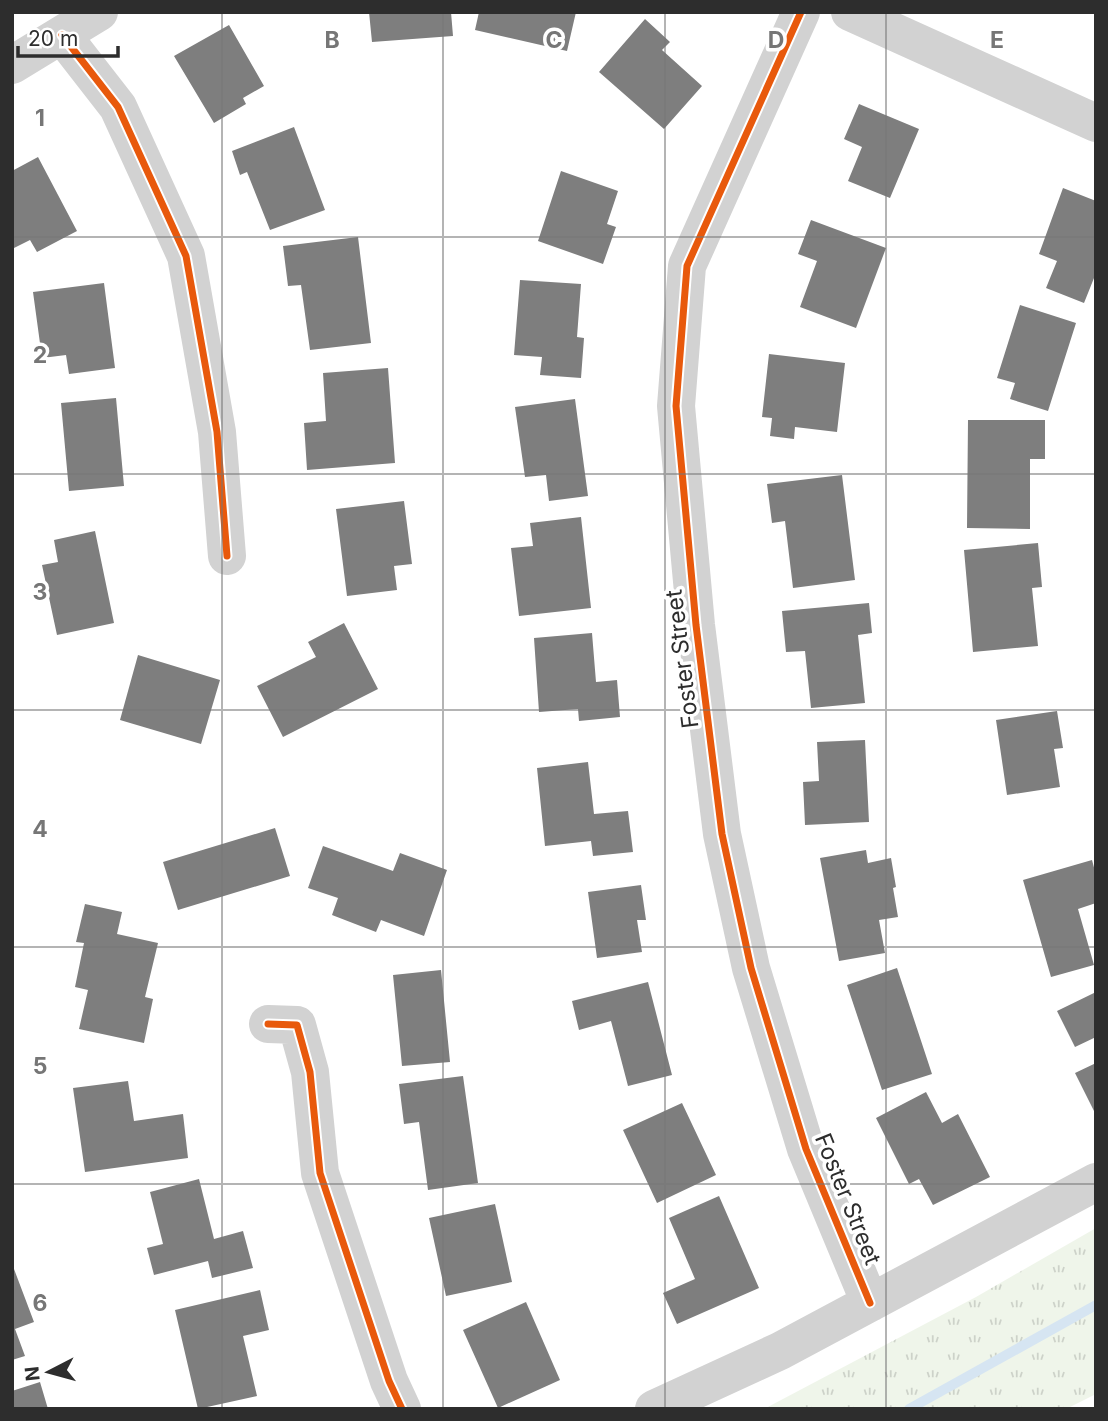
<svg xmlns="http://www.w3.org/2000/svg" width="1108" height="1421" viewBox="0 0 1108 1421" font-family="Inter,sans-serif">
<defs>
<pattern id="grass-tufts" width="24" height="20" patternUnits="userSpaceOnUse" patternTransform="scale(1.75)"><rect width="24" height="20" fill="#eff5ea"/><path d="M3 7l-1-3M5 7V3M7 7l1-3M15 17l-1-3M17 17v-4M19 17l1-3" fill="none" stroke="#cdd2c9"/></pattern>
</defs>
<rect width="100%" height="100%" fill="#fff"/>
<path fill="url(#grass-tufts)" d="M 1096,1228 L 1096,1394 L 1066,1409 L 764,1409 L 976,1297 Z"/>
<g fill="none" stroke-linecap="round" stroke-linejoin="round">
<path stroke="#d6e5f2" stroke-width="10" d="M 909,1409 L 1096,1305"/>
</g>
<path fill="#7e7e7e" d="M 369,12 L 451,12 L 453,36 L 372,42 Z
M 479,12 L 576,12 L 567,51 L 475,30 Z
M 645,19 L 670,42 L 662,50 L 702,86 L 664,129 L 599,72 Z
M 229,25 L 264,86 L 243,98 L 246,104 L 214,123 L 174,56 Z
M 859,104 L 919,129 L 890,198 L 848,181 L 862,147 L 844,139 Z
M 294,127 L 325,210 L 270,230 L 247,172 L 240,175 L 232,151 Z
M 38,157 L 77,231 L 37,252 L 30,240 L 12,249 L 12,171 Z
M 561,171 L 618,191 L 607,224 L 616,227 L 603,264 L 538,241 Z
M 1063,188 L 1096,201 L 1096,273 L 1084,303 L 1046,288 L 1057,261 L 1039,254 Z
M 811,220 L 886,248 L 856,328 L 800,307 L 817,261 L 798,254 Z
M 358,237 L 371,343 L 310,350 L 301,285 L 288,286 L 283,246 Z
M 520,280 L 581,284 L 577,337 L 584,338 L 581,378 L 540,375 L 542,357 L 514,355 Z
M 104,283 L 115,368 L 69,374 L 66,355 L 42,358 L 33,292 Z
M 1020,305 L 1076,323 L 1048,411 L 1010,399 L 1015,383 L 997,378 Z
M 769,354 L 845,363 L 837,432 L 795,427 L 794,439 L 770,436 L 772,418 L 762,417 Z
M 388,368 L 395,463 L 307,470 L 304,423 L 326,421 L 323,373 Z
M 116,398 L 124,486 L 69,491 L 61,403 Z
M 575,399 L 588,496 L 549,501 L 546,475 L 525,477 L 515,407 Z
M 968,420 L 1045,420 L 1045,459 L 1030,459 L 1030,529 L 967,528 Z
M 842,475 L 855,580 L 793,588 L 785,521 L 772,523 L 767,484 Z
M 404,501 L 412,564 L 394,566 L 397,590 L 347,596 L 336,509 Z
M 581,517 L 591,608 L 519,616 L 511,548 L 533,546 L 530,523 Z
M 95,531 L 114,623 L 57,635 L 42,565 L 58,562 L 54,540 Z
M 1038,543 L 1042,587 L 1032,588 L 1038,646 L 973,652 L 964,550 Z
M 869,603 L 872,633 L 858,635 L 865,703 L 811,708 L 805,651 L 786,652 L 782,611 Z
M 344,623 L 378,689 L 283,737 L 257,686 L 316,657 L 308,642 Z
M 592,633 L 596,682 L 617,680 L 620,717 L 579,721 L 578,709 L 539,712 L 534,638 Z
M 138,655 L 220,680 L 201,744 L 120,720 Z
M 1057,711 L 1063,748 L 1054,749 L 1060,787 L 1007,795 L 996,720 Z
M 865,740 L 869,822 L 805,825 L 803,782 L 819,781 L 817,742 Z
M 588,762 L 594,814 L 628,811 L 633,852 L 593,856 L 591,841 L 545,846 L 537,768 Z
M 275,828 L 290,876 L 178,910 L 163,862 Z
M 323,846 L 393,871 L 400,853 L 447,870 L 424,936 L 381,920 L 376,932 L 332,915 L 338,898 L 308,888 Z
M 866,850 L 868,863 L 891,858 L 896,887 L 893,888 L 898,917 L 879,920 L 885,953 L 839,961 L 820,858 Z
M 1092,860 L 1096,875 L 1096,903 L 1078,909 L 1094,965 L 1051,977 L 1023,880 Z
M 641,885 L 646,920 L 637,920 L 642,952 L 597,958 L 588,892 Z
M 85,904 L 122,912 L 117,934 L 158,943 L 145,997 L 153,999 L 144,1043 L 79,1029 L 88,990 L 75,987 L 84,943 L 76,942 Z
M 897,968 L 932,1074 L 882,1090 L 847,985 Z
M 441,970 L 450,1062 L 402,1066 L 393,975 Z
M 648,982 L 672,1075 L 628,1086 L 611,1021 L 579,1030 L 572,1001 Z
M 1096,992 L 1096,1037 L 1075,1047 L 1057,1011 Z
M 1096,1063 L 1096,1115 L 1075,1073 Z
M 463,1076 L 478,1183 L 428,1190 L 419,1122 L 404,1124 L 399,1084 Z
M 128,1081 L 134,1121 L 183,1114 L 188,1158 L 85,1172 L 73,1088 Z
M 926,1092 L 942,1123 L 958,1114 L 990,1177 L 933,1205 L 919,1179 L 909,1184 L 876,1118 Z
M 682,1103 L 716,1175 L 657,1203 L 623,1130 Z
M 199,1179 L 214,1239 L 243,1231 L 253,1268 L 212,1278 L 208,1261 L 154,1275 L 147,1248 L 163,1244 L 150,1192 Z
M 719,1196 L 759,1288 L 677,1324 L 663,1293 L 695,1279 L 669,1218 Z
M 495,1204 L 512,1282 L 446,1296 L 429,1218 Z
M 14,1269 L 34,1322 L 15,1329 L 25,1356 L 12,1360 L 12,1270 Z
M 260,1290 L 269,1330 L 243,1336 L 257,1396 L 198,1409 L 175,1310 Z
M 526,1302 L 560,1380 L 498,1408 L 463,1330 Z
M 40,1382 L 48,1409 L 12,1409 L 12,1391 Z"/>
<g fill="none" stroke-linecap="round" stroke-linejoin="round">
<path stroke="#d2d2d2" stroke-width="38" d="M 801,12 L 687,266 L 676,406 L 696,625 L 722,834 L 751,968 L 806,1149 L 870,1303
M 850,12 L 1096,123
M 62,35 L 118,107 L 186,256 L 217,432 L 227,556
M 12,65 L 99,12
M 268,1024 L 297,1025 L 310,1072 L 320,1173 L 389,1381 L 402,1409
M 654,1409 L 780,1351 L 1096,1182"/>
<g stroke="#fff" stroke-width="11">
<path id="cycleway" d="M 801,12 L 687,266 L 676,406 L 696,625 L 722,834 L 751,968 L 806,1149 L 870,1303
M 62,35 L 118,107 L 186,256 L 217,432 L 227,556
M 268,1024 L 297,1025 L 310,1072 L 320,1173 L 389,1381 L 402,1409"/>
</g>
<use href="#cycleway" stroke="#e8590c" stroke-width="7"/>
</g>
<path fill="none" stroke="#767676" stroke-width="2" stroke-opacity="0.55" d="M 222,12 L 222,1409M 443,12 L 443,1409M 665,12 L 665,1409M 886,12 L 886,1409M 12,237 L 1096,237M 12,474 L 1096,474M 12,710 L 1096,710M 12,947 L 1096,947M 12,1184 L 1096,1184"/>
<g text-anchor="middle" stroke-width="7" stroke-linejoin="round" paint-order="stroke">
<g font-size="23" fill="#2d2d2d" stroke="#fff">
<text transform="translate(682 659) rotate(-97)" y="8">Foster Street</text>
<text transform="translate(848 1199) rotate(68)" y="8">Foster Street</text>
</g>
</g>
<g font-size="23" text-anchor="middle" font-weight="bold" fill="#767676" stroke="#fff" stroke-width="7" stroke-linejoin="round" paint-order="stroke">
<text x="332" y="48">B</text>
<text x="554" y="48">C</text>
<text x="776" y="48">D</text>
<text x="997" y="48">E</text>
<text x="40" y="126">1</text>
<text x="40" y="363">2</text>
<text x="40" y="600">3</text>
<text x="40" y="837">4</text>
<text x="40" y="1074">5</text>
<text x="40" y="1311">6</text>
</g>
<rect width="1108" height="1421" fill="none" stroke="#2d2d2d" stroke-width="28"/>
<g transform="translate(49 1372) rotate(264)" stroke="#ffffff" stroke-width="5" paint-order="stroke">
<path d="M0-5L12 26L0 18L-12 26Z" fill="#2d2d2d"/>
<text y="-10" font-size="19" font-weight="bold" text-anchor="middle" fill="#2d2d2d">N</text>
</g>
<path d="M18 46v10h100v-10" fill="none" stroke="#2d2d2d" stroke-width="3.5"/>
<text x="28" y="46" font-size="21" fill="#2d2d2d" stroke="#ffffff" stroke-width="5" paint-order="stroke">20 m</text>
</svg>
